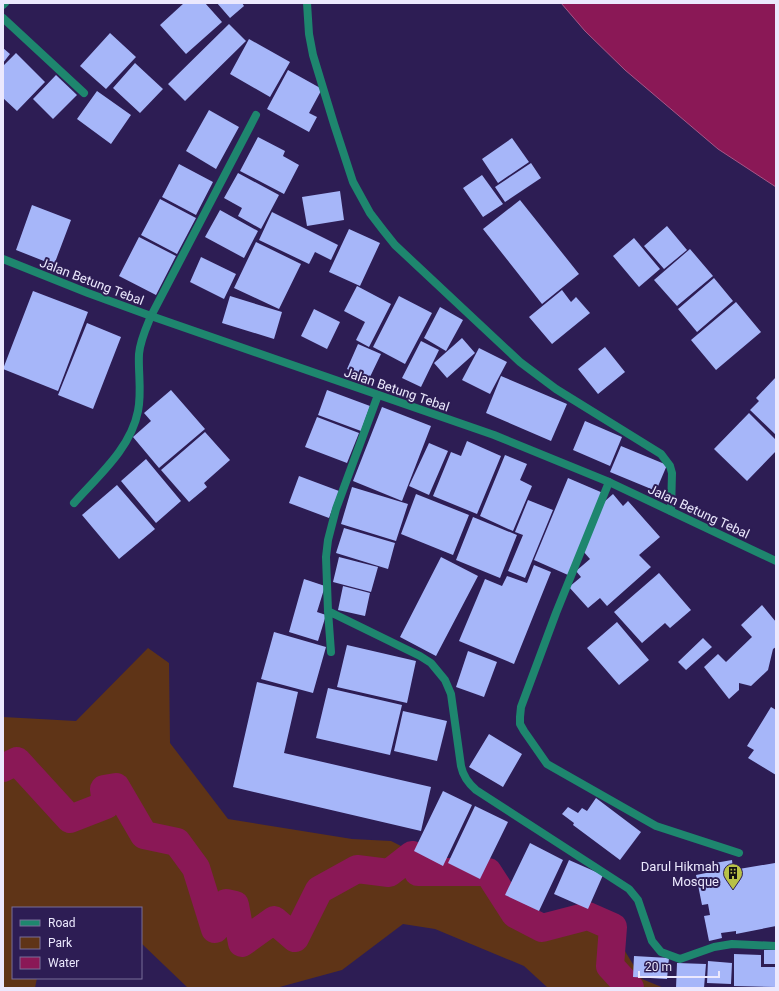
<svg xmlns="http://www.w3.org/2000/svg" width="779" height="991" viewBox="0 0 779 991" font-family="Roboto,sans-serif">
<rect width="100%" height="100%" fill="#2d1d54"/>
<path fill="#5f3417" d="M 148,648 L 169,663 L 170,743 L 228,819 L 352,839 L 391,841 L 566,928 L 601,912 L 642,979 L 664,988 L 548,988 L 524,966 L 435,929 L 403,924 L 342,970 L 276,988 L 188,988 L 141,943 L 141,908 L 13,908 L 13,978 L 37,978 L 35,988 L 3,988 L 3,717 L 76,721 Z"/>
<path fill="#8a1856" stroke="#a75688" d="M 561,3 L 776,3 L 776,187 L 718,149 L 625,70 L 585,31 Z"/>
<g fill="none" stroke-linecap="round" stroke-linejoin="round">
<path stroke="#8a1856" stroke-width="28" d="M 3,768 L 17,761 L 70,819 L 106,805 L 104,789 L 116,787 L 144,835 L 177,842 L 196,868 L 215,929 L 226,903 L 235,905 L 242,943 L 274,920 L 295,938 L 319,890 L 357,869 L 389,873 L 412,855 L 418,872 L 488,872 L 515,914 L 542,928 L 588,916 L 613,927 L 610,966 L 630,988"/>
</g>
<path fill="#a6b6f9" d="M 184,3 L 205,3 L 222,22 L 186,54 L 160,25 Z
M 217,3 L 242,3 L 244,6 L 230,18 Z
M 229,24 L 246,41 L 185,101 L 168,84 Z
M 110,33 L 136,57 L 106,89 L 80,66 Z
M 249,39 L 290,62 L 270,97 L 230,74 Z
M 3,48 L 10,54 L 3,63 Z
M 16,53 L 45,82 L 17,111 L 3,98 L 3,66 Z
M 135,63 L 163,89 L 140,113 L 113,88 Z
M 288,70 L 322,89 L 309,113 L 317,117 L 309,132 L 267,109 Z
M 56,75 L 77,95 L 53,119 L 33,99 Z
M 97,91 L 131,115 L 111,144 L 77,119 Z
M 209,110 L 239,127 L 216,169 L 186,151 Z
M 258,137 L 285,151 L 283,156 L 299,165 L 284,194 L 240,171 Z
M 512,138 L 529,162 L 498,183 L 482,159 Z
M 531,163 L 541,178 L 505,202 L 495,187 Z
M 179,164 L 213,182 L 196,215 L 162,197 Z
M 238,173 L 279,195 L 261,229 L 238,216 L 242,208 L 224,198 Z
M 482,175 L 503,204 L 483,217 L 463,188 Z
M 340,191 L 344,220 L 307,226 L 302,197 Z
M 160,199 L 196,218 L 177,254 L 141,235 Z
M 520,200 L 579,274 L 542,304 L 483,229 Z
M 32,205 L 71,220 L 54,265 L 16,250 Z
M 220,210 L 258,231 L 244,258 L 205,237 Z
M 272,212 L 338,245 L 331,260 L 315,252 L 309,264 L 259,240 Z
M 667,226 L 687,250 L 664,269 L 644,246 Z
M 349,229 L 380,243 L 360,286 L 329,272 Z
M 139,237 L 176,256 L 156,295 L 119,276 Z
M 634,238 L 660,269 L 639,287 L 613,256 Z
M 256,242 L 301,264 L 279,309 L 234,288 Z
M 690,249 L 713,276 L 677,306 L 654,280 Z
M 201,257 L 236,274 L 224,299 L 190,282 Z
M 714,278 L 733,301 L 697,332 L 678,309 Z
M 357,286 L 391,304 L 369,347 L 356,340 L 365,322 L 344,311 Z
M 562,290 L 571,302 L 576,297 L 590,313 L 552,344 L 529,317 Z
M 33,291 L 88,312 L 58,391 L 3,369 Z
M 230,296 L 282,312 L 274,339 L 222,323 Z
M 399,296 L 432,313 L 405,364 L 373,347 Z
M 736,302 L 761,332 L 716,370 L 691,340 Z
M 440,307 L 463,320 L 446,351 L 424,338 Z
M 314,309 L 340,322 L 327,349 L 301,336 Z
M 87,323 L 121,337 L 93,409 L 58,395 Z
M 462,338 L 475,353 L 447,378 L 434,363 Z
M 421,341 L 439,350 L 421,387 L 402,378 Z
M 358,344 L 381,354 L 369,379 L 347,369 Z
M 605,347 L 625,372 L 598,394 L 578,369 Z
M 479,348 L 507,362 L 490,394 L 462,380 Z
M 501,376 L 567,404 L 551,441 L 486,413 Z
M 776,377 L 776,435 L 750,410 L 759,401 L 756,398 Z
M 171,390 L 205,429 L 159,468 L 133,437 L 151,421 L 144,413 Z
M 327,390 L 370,406 L 361,431 L 318,415 Z
M 382,407 L 431,426 L 402,501 L 353,481 Z
M 749,413 L 776,440 L 776,451 L 747,481 L 714,449 Z
M 317,417 L 359,433 L 347,463 L 305,447 Z
M 585,421 L 622,437 L 610,466 L 573,450 Z
M 205,432 L 230,460 L 204,483 L 207,487 L 189,502 L 161,470 Z
M 467,441 L 501,456 L 477,514 L 433,496 L 451,452 L 461,456 Z
M 429,443 L 448,451 L 429,495 L 409,486 Z
M 621,446 L 667,465 L 656,491 L 610,472 Z
M 505,455 L 527,464 L 520,480 L 532,486 L 513,531 L 480,516 Z
M 146,459 L 181,501 L 156,523 L 121,481 Z
M 299,476 L 339,491 L 329,518 L 289,503 Z
M 568,478 L 603,493 L 568,575 L 534,560 Z
M 117,485 L 155,529 L 119,559 L 82,515 Z
M 352,487 L 408,504 L 396,541 L 341,524 Z
M 416,494 L 469,515 L 453,555 L 401,534 Z
M 613,494 L 623,506 L 628,501 L 660,537 L 639,555 L 651,567 L 607,606 L 600,598 L 588,608 L 569,587 L 581,577 L 576,571 L 590,559 L 583,551 L 604,502 Z
M 528,500 L 553,510 L 525,578 L 508,571 L 523,535 L 515,532 Z
M 473,517 L 517,535 L 500,578 L 456,560 Z
M 344,528 L 395,543 L 388,569 L 336,553 Z
M 339,557 L 378,567 L 371,592 L 333,582 Z
M 441,557 L 478,576 L 436,656 L 400,637 Z
M 534,565 L 551,572 L 514,664 L 459,641 L 485,579 L 502,586 L 507,576 L 527,583 Z
M 659,573 L 691,610 L 670,628 L 665,623 L 642,643 L 614,612 Z
M 304,579 L 325,586 L 317,612 L 326,615 L 318,641 L 289,632 Z
M 343,586 L 370,593 L 365,616 L 338,610 Z
M 762,605 L 776,622 L 776,647 L 773,649 L 768,670 L 751,686 L 739,683 L 739,690 L 729,699 L 704,667 L 718,654 L 726,662 L 752,637 L 741,625 Z
M 617,622 L 649,660 L 619,685 L 587,648 Z
M 274,632 L 326,647 L 313,693 L 261,679 Z
M 703,638 L 712,647 L 686,670 L 678,662 Z
M 347,645 L 416,661 L 407,703 L 337,687 Z
M 468,651 L 497,662 L 484,697 L 456,687 Z
M 257,682 L 298,692 L 284,753 L 431,787 L 421,831 L 233,787 Z
M 328,688 L 402,705 L 390,755 L 316,738 Z
M 771,707 L 776,710 L 776,775 L 748,758 L 754,750 L 747,746 Z
M 403,711 L 447,721 L 437,761 L 394,751 Z
M 489,734 L 522,754 L 503,787 L 469,767 Z
M 443,791 L 472,805 L 443,866 L 414,851 Z
M 596,798 L 641,832 L 620,860 L 573,825 L 574,823 L 562,814 L 568,807 L 578,813 L 582,808 L 587,811 Z
M 475,806 L 508,822 L 480,879 L 448,863 Z
M 530,843 L 563,860 L 539,911 L 505,895 Z
M 569,860 L 603,875 L 588,909 L 554,894 Z
M 732,860 L 733,870 L 775,863 L 776,914 L 775,914 L 776,926 L 736,934 L 736,931 L 721,933 L 722,938 L 709,941 L 704,916 L 710,915 L 708,904 L 702,905 L 696,875 L 711,872 L 709,864 Z
M 764,950 L 776,950 L 776,964 L 764,964 Z
M 734,954 L 761,955 L 761,967 L 776,967 L 776,987 L 734,986 Z
M 634,956 L 669,958 L 667,979 L 633,977 Z
M 708,961 L 732,963 L 731,984 L 707,983 Z
M 677,963 L 706,964 L 704,988 L 676,988 Z"/>
<g fill="none" stroke-linecap="round" stroke-linejoin="round">
<path stroke="#1e866e" stroke-width="8" d="M 74,503 C 98,476 131,448 138,411 C 142,392 138,373 139,354 C 140,341 146,328 151,316"/>
<path stroke="#1e866e" stroke-width="8" d="M 307,3 L 309,34 L 313,55 L 334,124 L 353,182 L 370,213 L 383,230 L 395,245 L 520,362 L 556,389 L 661,454 L 670,466 L 672,473 L 671,511
M 3,5 L 5,3
M 3,18 L 84,93
M 151,316 L 256,115
M 609,482 L 556,613 L 521,707 L 520,717 L 520,724 L 524,731 L 547,764 L 656,826 L 739,853
M 328,611 L 420,656 L 431,663 L 445,680 L 451,694 L 461,766 C 463,776 468,783 476,790 L 629,889 L 638,900 L 652,941 L 661,952 L 680,959 L 714,947 L 732,944 L 776,946
M 331,652 L 328,611 L 326,557 L 328,540 L 336,509 L 378,395"/>
<path stroke="#1e866e" stroke-width="8" d="M 3,259 L 88,293 L 151,316 L 494,435 L 609,482 L 776,561"/>
</g>
<defs>
<g id="building-pin" transform="scale(1)"><path d="M0 17L-7.5 6A9.5 9.5 0 1 1 7.5 6Z" fill="#b8c147" stroke="#2d1d54"/><path d="M-4-6H4V6H1V3H-1V6H-4ZM-2.5-4.3h1.7v1.8h-1.7ZM.8-4.3h1.7v1.8H.8ZM-2.5-1h1.7V.8h-1.7ZM.8-1h1.7V.8H.8Z" fill="#111"/></g>
</defs>
<g fill-rule="evenodd">
<use href="#building-pin" x="733" y="873"/>
</g>
<g text-anchor="middle" stroke-width="4" stroke-linejoin="round" paint-order="stroke">
<g font-size="13" fill="#ebe8fd" stroke="#2d1d54">
<text transform="translate(92 281) rotate(21)" y="5">Jalan Betung Tebal</text>
<text transform="translate(397 389) rotate(19)" y="5">Jalan Betung Tebal</text>
<text transform="translate(699 511) rotate(25)" y="5">Jalan Betung Tebal</text>
</g>
<g font-size="13" fill="#ebe8fd" stroke="#2d1d54" text-anchor="end">
<text x="719" y="871">Darul Hikmah<tspan x="719" dy="15">Mosque</tspan></text>
</g>
</g>
<rect width="779" height="991" fill="none" stroke="#ebe8fd" stroke-width="8"/>
<rect x="12" y="907" width="130" height="72" fill="#2d1d54" stroke="#796e98"/>
<rect x="20" y="920" width="20" height="6" fill="#1e866e" stroke="#796e98"/>
<text x="48" y="927" font-size="12" fill="#ebe8fd">Road</text>
<rect x="20" y="937" width="20" height="12" fill="#5f3417" stroke="#796e98"/>
<text x="48" y="947" font-size="12" fill="#ebe8fd">Park</text>
<rect x="20" y="957" width="20" height="12" fill="#8a1856" stroke="#796e98"/>
<text x="48" y="967" font-size="12" fill="#ebe8fd">Water</text>
<path d="M639 971v6h80v-6" fill="none" stroke="#ebe8fd" stroke-width="2"/>
<text x="645" y="971" font-size="12" fill="#ebe8fd" stroke="#2d1d54" stroke-width="3" paint-order="stroke">20 m</text>
</svg>
